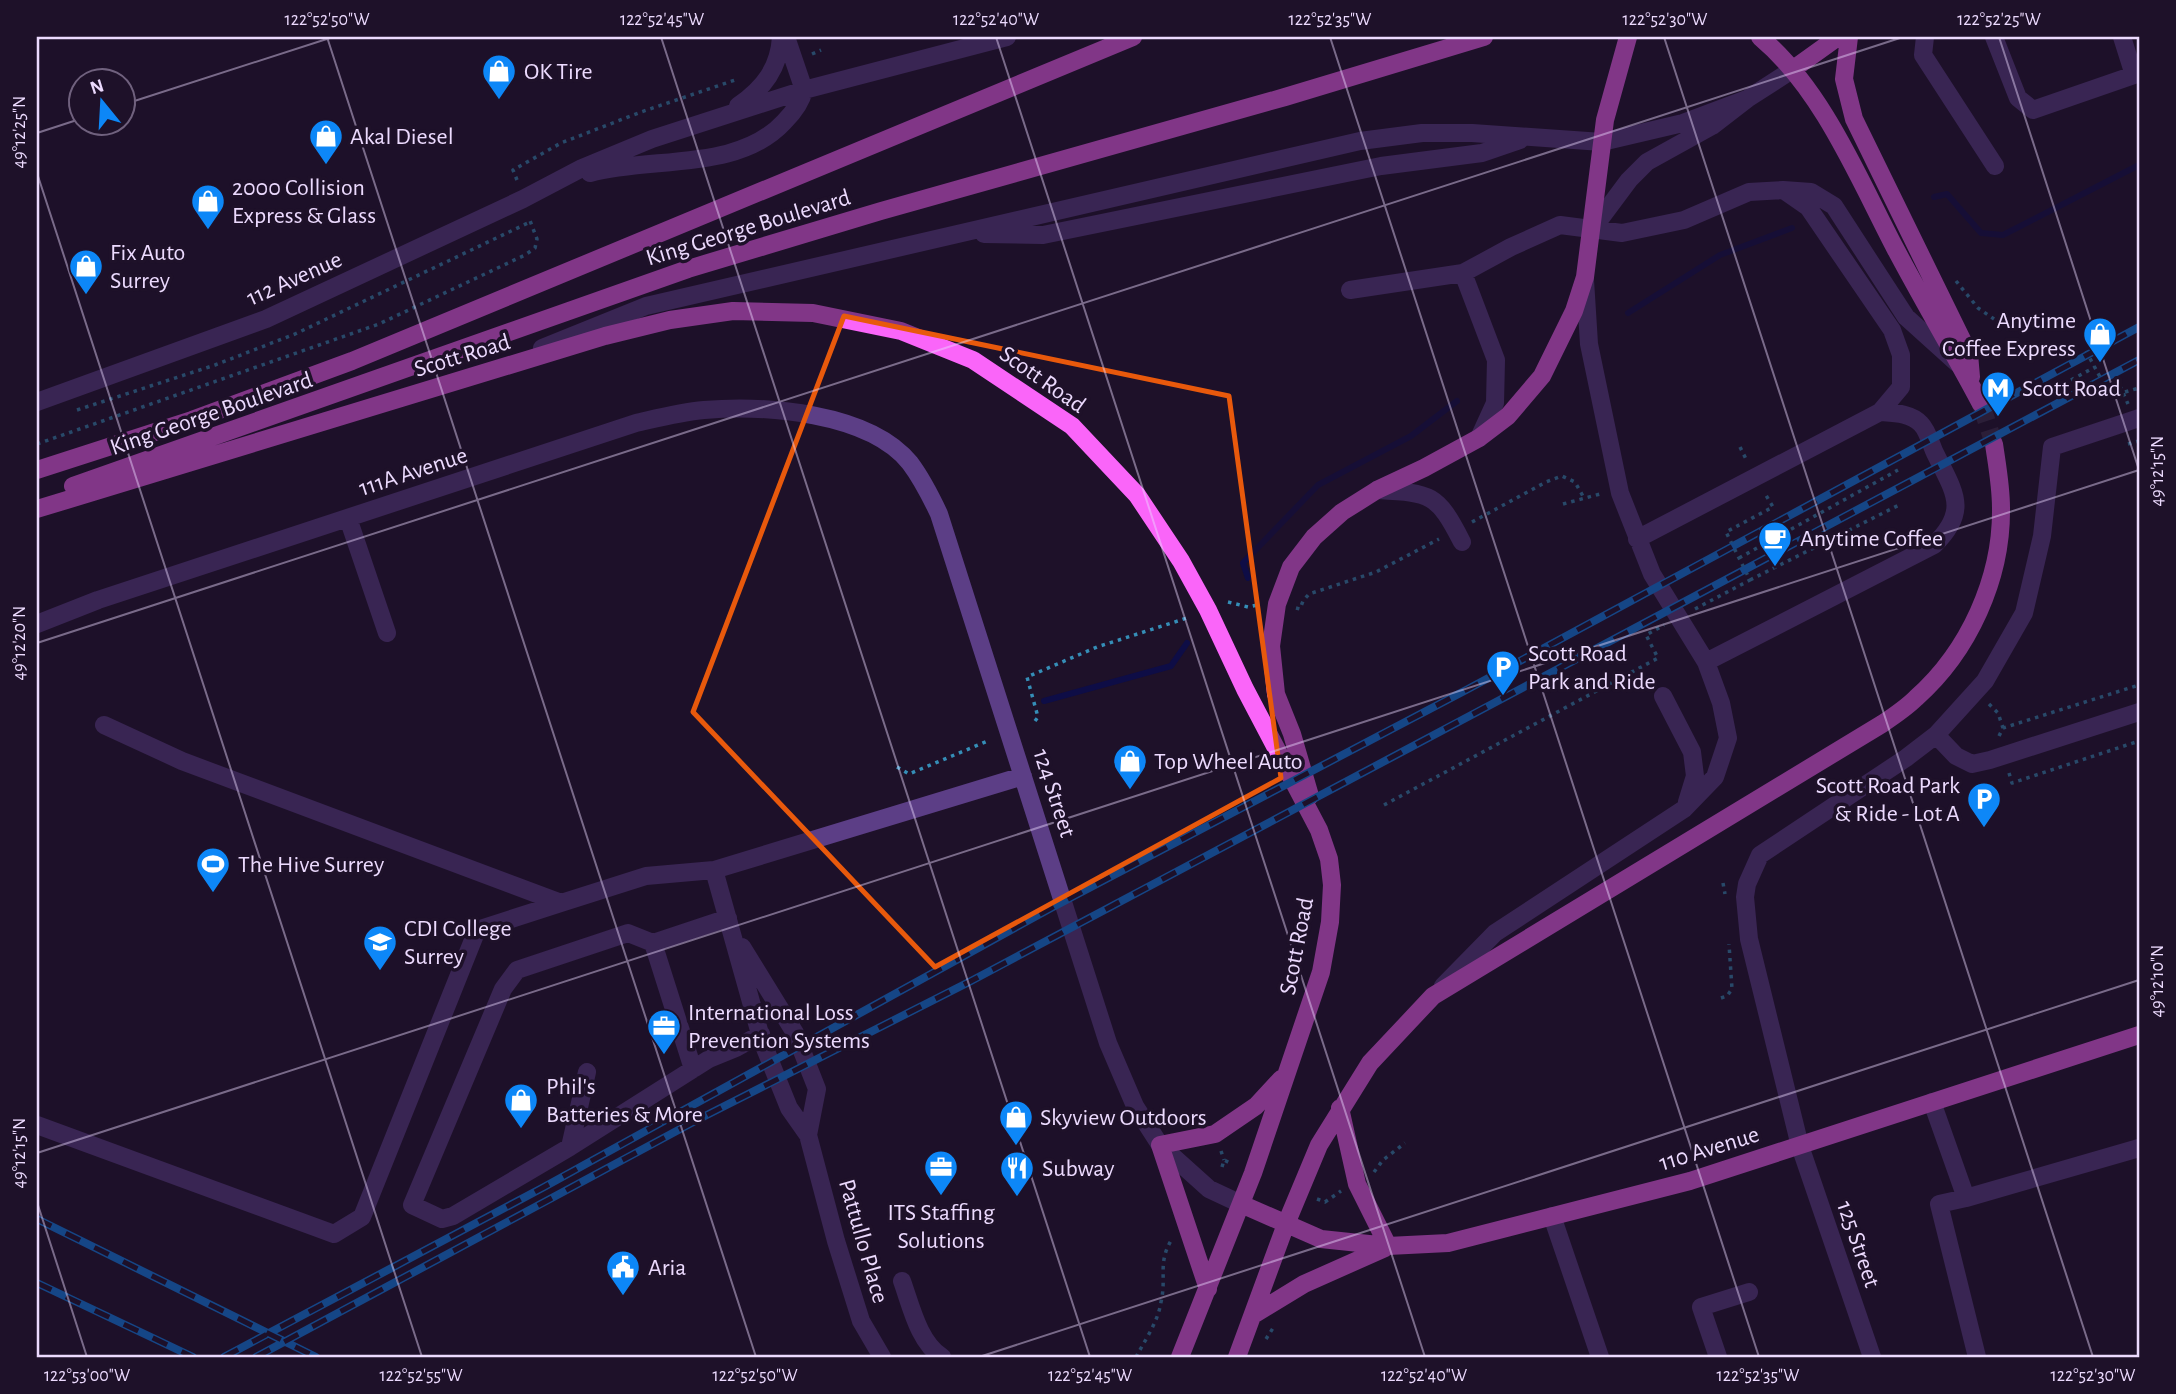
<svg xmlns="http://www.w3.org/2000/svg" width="2176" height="1394" viewBox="0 0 2176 1394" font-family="'Alegreya Sans',sans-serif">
<rect width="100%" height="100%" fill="#1e1129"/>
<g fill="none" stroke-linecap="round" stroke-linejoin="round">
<path stroke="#0e0d46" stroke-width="6" d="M 1934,197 L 1947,194 L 1981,233 L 2003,235 L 2139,165
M 1628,313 L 1720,255 L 1792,228
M 1248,578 L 1243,563 L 1318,485 L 1411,436 L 1457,401
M 1044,701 L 1171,666 L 1187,643"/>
<path stroke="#3d2f49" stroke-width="18" stroke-dasharray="18 9" stroke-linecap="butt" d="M 1981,404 L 1994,444"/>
<path stroke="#358eb7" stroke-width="3.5" stroke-dasharray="3.5 5" stroke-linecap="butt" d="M 812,54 L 821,50
M 517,180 L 513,170 L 561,143 L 641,112 L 738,79
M 1956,281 L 1978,308 L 1994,319
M 2086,351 L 2107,390 L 2119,384 L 2128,404
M 2071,380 L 2095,367
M 2125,392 L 2139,388
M 77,410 L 215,365 L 295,334 L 530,222
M 37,444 L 379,324 L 525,255 L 535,248 L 537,239 L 529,218
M 2128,444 L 2139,441
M 1740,447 L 1746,459
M 1563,504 L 1600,494
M 1472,522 L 1546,482 L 1562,476 L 1575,482 L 1584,498
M 1739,558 L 1898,470
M 1750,580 L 1901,504
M 1228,602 L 1248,607 L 1257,605
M 1296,608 L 1300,609 L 1303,601 L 1309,594 L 1376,572 L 1439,539
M 1695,609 L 1750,580 L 1726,532 L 1773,507 L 1764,492
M 1989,704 L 1998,713 L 2003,728
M 1035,721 L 1038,717 L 1027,677 L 1097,647 L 1187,618
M 1999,736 L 2003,728 L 2139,685
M 897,767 L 909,774 L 990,740
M 2009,773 L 2012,783 L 2139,741
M 1384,805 L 1658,658 L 1646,635 L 1664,625
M 1723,883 L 1725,894
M 1721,998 L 1727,996 L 1732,989 L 1729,944
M 1221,1151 L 1224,1160
M 1222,1167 L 1224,1160 L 1230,1163
M 1374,1172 L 1383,1160 L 1405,1143
M 1317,1199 L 1325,1202 L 1341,1191
M 1266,1339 L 1275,1325
M 1136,1357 C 1145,1340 1158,1322 1161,1302 C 1167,1276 1157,1263 1172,1239"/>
<path stroke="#5c3e86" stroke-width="18" d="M 786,37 L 804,90
M 1925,37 L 1923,55 L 1995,166
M 1994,37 L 2018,98 L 2033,110 L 2134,75 L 2122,37
M 738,106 C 764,88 779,68 781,37
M 590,173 C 652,156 738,172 784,122 C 793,113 801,103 804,90
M 1591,231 L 1629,180 L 1647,162 L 1712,126 L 1747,99 L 1792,70
M 984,234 L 1043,235 L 1381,166 L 1482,153 L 1520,140
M 1463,273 L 1496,360 L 1495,403 L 1479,438
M 1350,290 L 1463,273 L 1511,247 L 1560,225 L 1622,233 L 1684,220 L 1749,192 L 1783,190 L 1811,192 L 1834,206 L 1906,317 L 1957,363
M 542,348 L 646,306 L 1360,141 L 1422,133 L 1472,133 L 1602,142 L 1683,123 L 1747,99
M 37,402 L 266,319 L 523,199 L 582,168 L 652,139 L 804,90 L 1007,37
M 1377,490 C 1431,493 1437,493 1462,542
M 348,518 L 387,633
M 1637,539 L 1880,412 L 1901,387 L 1901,355 L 1892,330 L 1808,207 L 1785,191
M 37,624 L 98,600 L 636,423 C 658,418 681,412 704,410 C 764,405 869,412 910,463 C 922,479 931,497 939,514 L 1108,1043 L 1135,1106 L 1160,1145 L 1209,1189 L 1241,1204
M 1706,662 L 1934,545 C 1970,510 1954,492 1935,453 C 1931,445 1928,431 1921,424 C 1911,413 1894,413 1880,412
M 1663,696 L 1692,752 L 1695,776 L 1687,802
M 104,725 L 182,761 L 561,903 L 646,876 L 714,870 L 1023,776
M 1936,735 L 1956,756 L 1972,764 L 1990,760 L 2139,712
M 714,870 L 762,1041 L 789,1108 L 808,1135 L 836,1241 L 861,1321 L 882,1357
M 728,918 L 653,943 L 628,933 L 517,970 L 503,989 L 412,1205 L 442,1219 L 453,1216 L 570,1147 L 709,1059 L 736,1048 L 761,1034
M 653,943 L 693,1069
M 742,947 L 795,1033 L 817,1089 L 808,1135
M 1443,986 L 1495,933 L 1684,809 L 1715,777 L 1728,738 L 1721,703 L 1706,662 L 1652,574 L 1620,493 L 1589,344 L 1585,280
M 1932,1102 L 1966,1198 L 2139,1148
M 37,1125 L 334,1234 L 362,1217 L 477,930 L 561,903
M 570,1147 L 587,1072
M 1966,1198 L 1939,1204 L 1977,1357
M 1552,1216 L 1600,1357
M 902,1281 C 911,1306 919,1343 942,1357
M 1718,1357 L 1701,1307 L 1749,1292
M 1872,1357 L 1800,1146 L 1749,939 L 1745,897 L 1747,884 L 1760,855 L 1906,758 L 1936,735 L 1985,681 L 2024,613 L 2042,536 L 2052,447 L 2139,418"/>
<path stroke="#fa65f9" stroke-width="18" d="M 1760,37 C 1822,89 1858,177 1895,248 C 1923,301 1953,351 1981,404
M 1849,37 L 1844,79 L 1854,119 L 1969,354 L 1971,377
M 1792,70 L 1838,37
M 37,470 L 192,420 L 352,361 L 1133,37
M 73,486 L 688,269 L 881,211 L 1285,97 L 1484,37
M 37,509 L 605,336 L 670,320 L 733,311 L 813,313 L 901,331 L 973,360 L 1072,426 L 1137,495 L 1181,561 L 1208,610 L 1245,689 L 1319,830 L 1329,859 L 1332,885 L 1330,922 L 1321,972 L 1253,1173 L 1180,1357
M 1310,796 L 1292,734 L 1276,694 L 1271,646 L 1277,604 L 1291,567 L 1314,537 L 1342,512 L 1377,490 L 1424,468 L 1479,438 L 1508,416 L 1542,376 L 1574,311 L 1585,277 L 1605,120 L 1628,37
M 1340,1108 L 1357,1184 L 1388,1246
M 1241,1204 L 1321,1239 L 1388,1246 L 1448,1243 L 1690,1181 L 2139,1035
M 1208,1289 L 1160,1145 L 1215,1134 L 1256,1106 L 1281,1079
M 1253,1315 L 1304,1284 L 1385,1248
M 1237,1357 L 1286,1224 L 1319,1145 L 1370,1063 L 1433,996 L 1882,724 C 1894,716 1906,708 1916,698 C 1969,651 2002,578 2001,508 C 2001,486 1997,465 1994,444"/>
<g stroke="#0d87f7" stroke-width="8">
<path id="rail" d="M 37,1219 L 316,1357
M 37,1283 L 193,1357
M 224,1357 L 544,1187 L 1051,908 L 1468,689 L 2139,327
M 256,1357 L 697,1120 L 971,981 L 2139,360"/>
</g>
<use href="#rail" stroke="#1e1129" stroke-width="5" stroke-dasharray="16" stroke-linecap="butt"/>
</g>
<path d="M0 0H2176V1394H0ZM 844,316 L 1229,396 L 1281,778 L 935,967 L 693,712 Z" fill="#1e1129" fill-opacity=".55" fill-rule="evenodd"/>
<path fill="none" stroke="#e8590c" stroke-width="5" stroke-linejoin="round" d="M 844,316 L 1229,396 L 1281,778 L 935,967 L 693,712 Z"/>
<path fill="none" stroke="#ecdafe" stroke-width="2" stroke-opacity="0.45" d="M 327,37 L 756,1357M 661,37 L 1090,1357M 996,37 L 1425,1357M 1330,37 L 1759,1357M 1664,37 L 2093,1357M 1999,37 L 2139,470M 122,105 L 333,37M 37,133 L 80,119M 37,173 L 422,1357M 37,643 L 1903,37M 37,1153 L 2139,470M 37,1202 L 87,1357M 979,1357 L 2139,980"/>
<defs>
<g id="shop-pin" transform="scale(1.75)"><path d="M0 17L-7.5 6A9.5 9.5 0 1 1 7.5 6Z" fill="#0d87f7" stroke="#1e1129"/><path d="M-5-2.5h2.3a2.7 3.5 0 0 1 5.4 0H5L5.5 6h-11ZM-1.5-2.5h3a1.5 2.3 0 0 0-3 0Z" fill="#fff"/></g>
<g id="metro-pin" transform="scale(1.75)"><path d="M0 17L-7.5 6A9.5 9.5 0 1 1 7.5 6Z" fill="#0d87f7" stroke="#1e1129"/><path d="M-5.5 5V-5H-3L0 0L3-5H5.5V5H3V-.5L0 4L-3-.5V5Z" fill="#fff"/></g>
<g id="cafe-pin" transform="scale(1.75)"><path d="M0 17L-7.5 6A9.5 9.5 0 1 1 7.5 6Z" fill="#0d87f7" stroke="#1e1129"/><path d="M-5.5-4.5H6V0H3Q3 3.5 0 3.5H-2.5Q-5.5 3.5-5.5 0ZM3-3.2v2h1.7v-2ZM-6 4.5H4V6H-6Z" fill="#fff"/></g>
<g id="parking-pin" transform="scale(1.75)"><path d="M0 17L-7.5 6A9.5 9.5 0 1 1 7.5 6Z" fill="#0d87f7" stroke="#1e1129"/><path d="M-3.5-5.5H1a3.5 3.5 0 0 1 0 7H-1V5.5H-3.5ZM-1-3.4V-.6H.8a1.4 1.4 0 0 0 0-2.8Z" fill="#fff"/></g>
<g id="stadium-pin" transform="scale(1.75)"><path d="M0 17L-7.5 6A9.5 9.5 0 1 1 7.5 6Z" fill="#0d87f7" stroke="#1e1129"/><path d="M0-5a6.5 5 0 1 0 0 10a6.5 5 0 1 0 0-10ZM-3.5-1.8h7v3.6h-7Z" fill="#fff"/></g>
<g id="university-pin" transform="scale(1.75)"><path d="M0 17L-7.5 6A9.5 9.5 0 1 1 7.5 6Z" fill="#0d87f7" stroke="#1e1129"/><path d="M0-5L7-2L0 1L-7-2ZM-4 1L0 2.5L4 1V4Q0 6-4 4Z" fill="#fff"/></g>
<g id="office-pin" transform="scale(1.75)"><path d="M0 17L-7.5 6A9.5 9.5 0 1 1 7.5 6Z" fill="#0d87f7" stroke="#1e1129"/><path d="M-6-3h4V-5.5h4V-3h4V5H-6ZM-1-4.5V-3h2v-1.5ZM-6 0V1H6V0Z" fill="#fff"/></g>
<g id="restaurant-pin" transform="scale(1.75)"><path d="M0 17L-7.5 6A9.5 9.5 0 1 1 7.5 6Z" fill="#0d87f7" stroke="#1e1129"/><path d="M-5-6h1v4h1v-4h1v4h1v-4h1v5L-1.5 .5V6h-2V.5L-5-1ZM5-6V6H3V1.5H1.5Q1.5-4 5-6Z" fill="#fff"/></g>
<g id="civic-pin" transform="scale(1.75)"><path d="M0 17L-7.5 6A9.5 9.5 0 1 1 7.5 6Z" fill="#0d87f7" stroke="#1e1129"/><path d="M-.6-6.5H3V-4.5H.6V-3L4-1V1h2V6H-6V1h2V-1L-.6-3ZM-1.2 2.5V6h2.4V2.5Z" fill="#fff"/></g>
</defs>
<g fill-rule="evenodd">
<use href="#shop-pin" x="499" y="71"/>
<use href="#shop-pin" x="326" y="136"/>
<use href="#shop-pin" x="208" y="201"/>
<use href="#shop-pin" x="86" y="266"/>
<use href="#shop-pin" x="2100" y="334"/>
<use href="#metro-pin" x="1998" y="388"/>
<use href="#cafe-pin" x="1775" y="538"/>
<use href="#parking-pin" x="1503" y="667"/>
<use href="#shop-pin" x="1130" y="761"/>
<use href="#parking-pin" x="1984" y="799"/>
<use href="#stadium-pin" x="213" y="864"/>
<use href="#university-pin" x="380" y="942"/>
<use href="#office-pin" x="664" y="1026"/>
<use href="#shop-pin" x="521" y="1100"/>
<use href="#shop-pin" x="1016" y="1117"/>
<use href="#office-pin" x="941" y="1167"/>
<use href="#restaurant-pin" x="1017" y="1168"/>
<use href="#civic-pin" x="623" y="1267"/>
</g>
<g text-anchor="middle" stroke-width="7" stroke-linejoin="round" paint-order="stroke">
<g font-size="24" fill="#ecdafe" stroke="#1e1129" text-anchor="start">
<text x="524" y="79">OK Tire</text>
<text x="350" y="144">Akal Diesel</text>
<text x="232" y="195">2000 Collision<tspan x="232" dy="28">Express &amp; Glass</tspan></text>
<text x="110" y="260">Fix Auto<tspan x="110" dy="28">Surrey</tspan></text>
<text x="2076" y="328" text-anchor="end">Anytime<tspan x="2076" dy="28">Coffee Express</tspan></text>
<text x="2022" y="396">Scott Road</text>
<text x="1800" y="546">Anytime Coffee</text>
<text x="1528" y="661">Scott Road<tspan x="1528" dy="28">Park and Ride</tspan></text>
<text x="1154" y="769">Top Wheel Auto</text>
<text x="1960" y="793" text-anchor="end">Scott Road Park<tspan x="1960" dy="28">&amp; Ride - Lot A</tspan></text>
<text x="238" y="872">The Hive Surrey</text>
<text x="404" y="936">CDI College<tspan x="404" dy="28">Surrey</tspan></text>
<text x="688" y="1020">International Loss<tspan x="688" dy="28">Prevention Systems</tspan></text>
<text x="546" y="1094">Phil's<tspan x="546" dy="28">Batteries &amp; More</tspan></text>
<text x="1040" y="1125">Skyview Outdoors</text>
<text x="1042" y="1176">Subway</text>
<text x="941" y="1220" text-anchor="middle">ITS Staffing<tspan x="941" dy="28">Solutions</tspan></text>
<text x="648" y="1275">Aria</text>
</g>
<g font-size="24" fill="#ecdafe" stroke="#1e1129">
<text transform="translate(748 227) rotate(-17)" y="8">King George Boulevard</text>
<text transform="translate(294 278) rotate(-24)" y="8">112 Avenue</text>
<text transform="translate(462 355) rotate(-17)" y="8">Scott Road</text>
<text transform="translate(1043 379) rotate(35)" y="8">Scott Road</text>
<text transform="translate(211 413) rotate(-19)" y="8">King George Boulevard</text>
<text transform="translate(413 471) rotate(-18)" y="8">111A Avenue</text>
<text transform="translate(1055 793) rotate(72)" y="8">124 Street</text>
<text transform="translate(1296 946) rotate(-79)" y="8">Scott Road</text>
<text transform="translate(1709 1148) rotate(-17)" y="8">110 Avenue</text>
<text transform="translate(864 1241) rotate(74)" y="8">Pattullo Place</text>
<text transform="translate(1859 1244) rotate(71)" y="8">125 Street</text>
</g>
</g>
<rect width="2176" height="1394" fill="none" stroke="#1e1129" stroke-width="77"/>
<g transform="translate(102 102) rotate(342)"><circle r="33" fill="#1e1129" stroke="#70617e" stroke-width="2"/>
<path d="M0-5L12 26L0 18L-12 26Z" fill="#0d87f7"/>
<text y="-10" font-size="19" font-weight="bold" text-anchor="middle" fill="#ecdafe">N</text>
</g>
<rect x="38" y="38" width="2100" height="1318" fill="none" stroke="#ecdafe" stroke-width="2.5"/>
<g font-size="18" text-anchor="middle" fill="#ecdafe">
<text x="327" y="25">122°52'50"W</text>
<text x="662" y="25">122°52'45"W</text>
<text x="996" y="25">122°52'40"W</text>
<text x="1330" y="25">122°52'35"W</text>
<text x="1665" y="25">122°52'30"W</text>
<text x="1999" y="25">122°52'25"W</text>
<text transform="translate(19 132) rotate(-90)" y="6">49°12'25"N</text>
<text transform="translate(2157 471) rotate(-90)" y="6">49°12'15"N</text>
<text transform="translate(19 643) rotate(-90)" y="6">49°12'20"N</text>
<text transform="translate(2157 981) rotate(-90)" y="6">49°12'10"N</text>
<text transform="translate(19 1153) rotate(-90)" y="6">49°12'15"N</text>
<text x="87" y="1381">122°53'00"W</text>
<text x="421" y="1381">122°52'55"W</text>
<text x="755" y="1381">122°52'50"W</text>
<text x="1090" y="1381">122°52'45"W</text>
<text x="1424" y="1381">122°52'40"W</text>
<text x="1758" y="1381">122°52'35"W</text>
<text x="2093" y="1381">122°52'30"W</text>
</g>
</svg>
